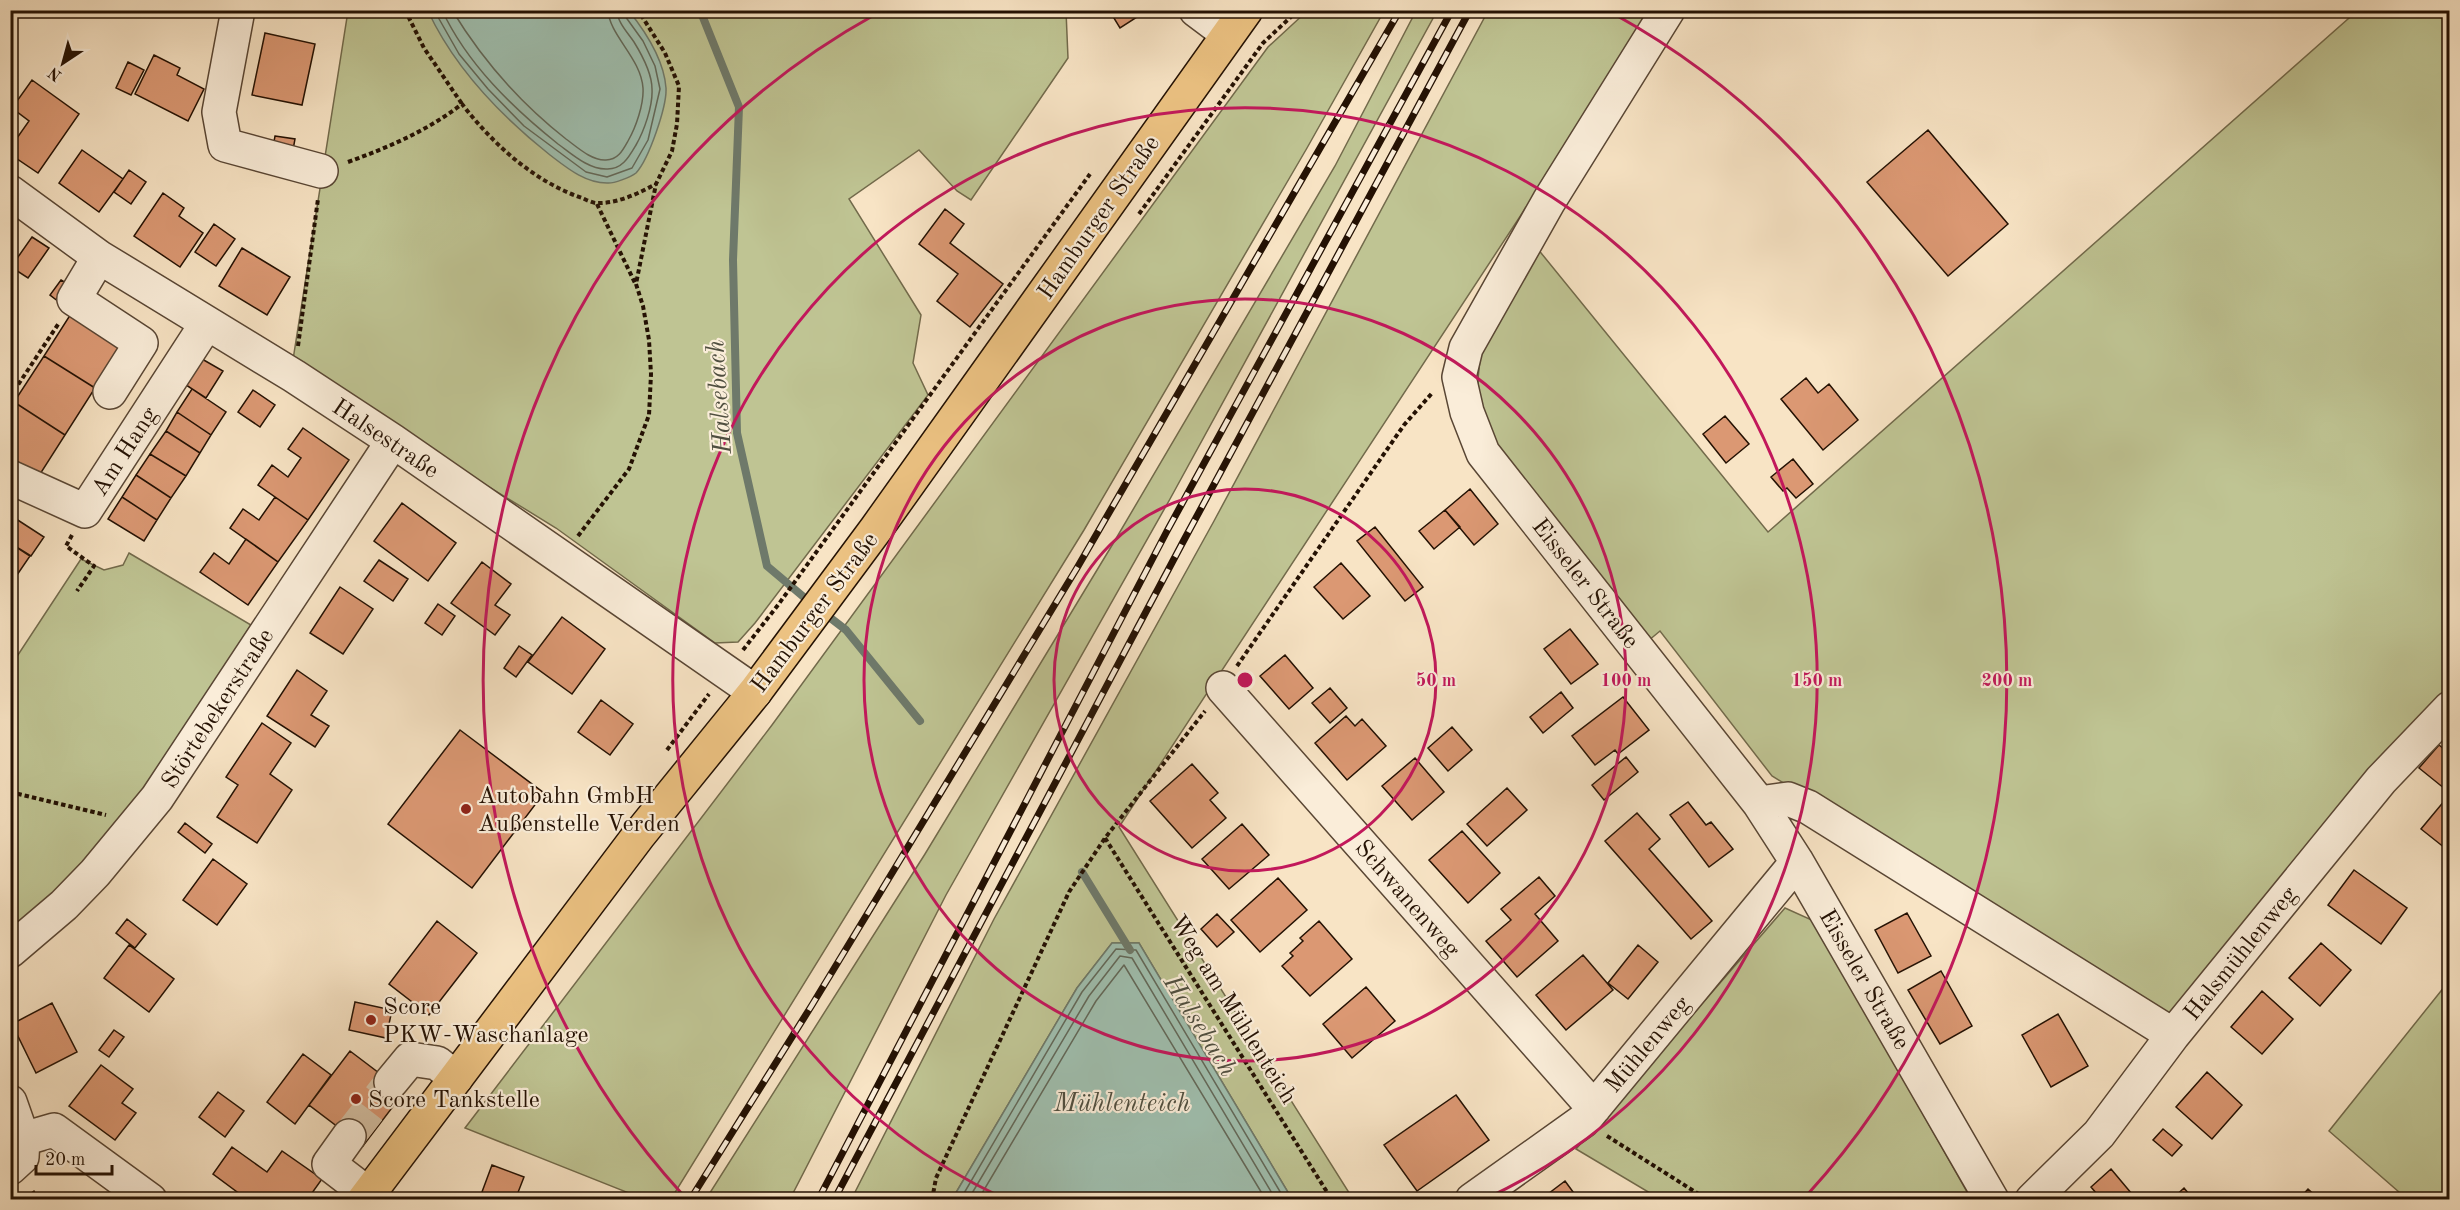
<svg xmlns="http://www.w3.org/2000/svg" width="2460" height="1210" viewBox="0 0 2460 1210" font-family="'Old Standard TT',serif">
<rect width="100%" height="100%" fill="#f8e4c5"/>
<filter id="stains"><feTurbulence type="fractalNoise" baseFrequency=".00333" numOctaves="4"/><feColorMatrix values="0 0 0 0 .2 0 0 0 0 .09 0 0 0 0 .02 0 0 0 .5 -.17"/></filter>
<radialGradient id="worn" r=".72"><stop offset=".6" stop-color="#630" stop-opacity="0"/><stop offset="1" stop-color="#630" stop-opacity=".3"/></radialGradient>
<path fill="#bfc493" stroke="#726a4b" stroke-width="1.5" d="M 348,11 L 1066,11 L 1068,58 L 971,200 L 957,191 L 919,150 L 849,199 L 921,315 L 913,363 L 928,395 L 755,623 L 738,642 L 715,643 L 556,528 L 292,366 Z
M 1304,11 L 1384,11 L 1307,148 L 1084,530 L 671,1199 L 625,1199 L 629,1193 L 465,1128 L 772,725 L 1268,47 L 1306,12 Z
M 1416,11 L 1437,11 L 1170,499 L 946,895 L 790,1199 L 706,1199 L 925,854 L 1114,542 L 1335,166 Z
M 1488,11 L 1655,11 L 1119,827 L 1353,1199 L 1292,1199 L 1139,943 L 1112,943 L 1077,988 L 954,1196 L 954,1199 L 851,1200 L 994,919 L 1214,521 Z
M 2357,11 L 2449,11 L 2449,688 L 2171,1016 L 1772,776 L 1660,631 L 1648,641 L 1494,446 L 1479,402 L 1478,379 L 1481,349 L 1537,248 L 1768,532 Z
M 129,553 L 251,625 C 183,731 113,855 10,931 L 10,667 L 81,559 L 104,570 L 123,565 Z
M 1785,908 L 1814,921 L 1971,1199 L 1660,1199 L 1576,1149 Z
M 2449,981 L 2449,1199 L 2407,1199 L 2329,1131 Z"/>
<path fill="#9fbfaf" stroke="#6e796a" stroke-width="1.5" d="M 428,11 L 629,11 C 645,31 664,60 666,88 C 667,106 649,159 636,173 C 631,177 613,184 607,183 C 585,183 567,168 550,155 C 501,116 455,69 428,11 Z
M 1112,943 L 1139,943 L 1292,1199 L 954,1199 L 954,1196 L 1077,988 Z"/>
<g fill="none" stroke-linecap="round" stroke-linejoin="round">
<path stroke="#626859" stroke-width="1.5" d="M 434,10 L 459,54 L 488,89 L 524,126 L 586,172 L 607,177 L 632,168 L 648,140 L 660,89 L 655,66 L 643,41 L 625,16 L 624,10
M 442,10 C 467,64 513,108 558,144 C 572,154 588,169 606,169 C 622,170 629,157 636,145 C 644,131 653,106 652,89 C 652,73 642,55 634,42 C 628,33 617,22 617,10
M 452,10 C 483,61 520,103 566,139 C 577,147 592,161 606,160 C 618,160 623,150 628,141 C 636,127 644,104 643,88 C 641,58 609,35 608,10
M 960,1200 L 1082,992 L 1116,949 L 1136,950 L 1285,1200
M 968,1200 L 1089,996 L 1120,956 L 1132,958 L 1276,1200
M 978,1200 L 1096,1001 L 1124,965 L 1266,1200"/>
<path stroke="#6e796a" stroke-width="8" d="M 700,10 L 739,107 L 733,260 L 737,433 L 767,566 L 812,604
M 824,613 L 846,630 L 920,721
M 1082,872 L 1130,950"/>
</g>
<path fill="#db9873" stroke="#241103" stroke-width="1.5" d="M 288,10 L 319,10 L 319,17 Z
M 1109,10 L 1148,10 L 1120,28 Z
M 265,33 L 315,44 L 302,105 L 252,95 Z
M 154,55 L 180,68 L 177,75 L 204,89 L 188,121 L 135,94 Z
M 128,62 L 144,70 L 131,95 L 116,88 Z
M 32,80 L 79,114 L 38,173 L 10,154 L 10,148 L 29,121 L 12,108 Z
M 1928,130 L 2008,224 L 1948,276 L 1867,182 Z
M 275,136 L 295,139 L 293,150 L 273,147 Z
M 82,150 L 123,179 L 99,212 L 59,183 Z
M 129,170 L 146,182 L 131,204 L 114,192 Z
M 163,193 L 184,208 L 179,216 L 203,233 L 180,267 L 134,236 Z
M 945,209 L 964,224 L 950,243 L 1003,284 L 970,327 L 937,301 L 958,274 L 919,244 Z
M 214,224 L 235,239 L 216,266 L 195,252 Z
M 32,237 L 49,248 L 28,278 L 11,267 Z
M 242,248 L 290,277 L 267,315 L 219,286 Z
M 61,280 L 71,286 L 59,302 L 50,295 Z
M 74,309 L 125,341 L 95,388 L 44,356 Z
M 44,356 L 95,388 L 65,435 L 14,402 Z
M 202,359 L 223,371 L 206,398 L 186,385 Z
M 1806,378 L 1818,393 L 1829,384 L 1858,420 L 1823,450 L 1781,399 Z
M 192,389 L 226,412 L 211,435 L 177,412 Z
M 253,390 L 275,405 L 260,427 L 238,412 Z
M 14,402 L 65,435 L 35,482 L 10,466 L 10,409 Z
M 177,412 L 211,435 L 200,453 L 166,431 Z
M 1725,416 L 1749,444 L 1726,463 L 1703,434 Z
M 303,428 L 349,460 L 308,520 L 258,485 L 272,465 L 288,477 L 301,458 L 288,449 Z
M 166,431 L 200,453 L 186,476 L 150,454 Z
M 150,454 L 186,476 L 171,498 L 136,475 Z
M 1793,459 L 1813,484 L 1796,498 L 1787,488 L 1783,491 L 1771,477 Z
M 136,475 L 171,498 L 157,520 L 122,497 Z
M 1470,489 L 1498,524 L 1474,545 L 1445,510 Z
M 122,497 L 157,520 L 144,541 L 108,519 Z
M 275,497 L 308,520 L 278,562 L 230,528 L 243,509 L 259,520 Z
M 402,503 L 456,543 L 428,581 L 374,541 Z
M 1445,510 L 1460,527 L 1434,549 L 1419,531 Z
M 10,515 L 44,537 L 31,556 L 10,543 Z
M 1375,527 L 1423,587 L 1405,601 L 1357,541 Z
M 246,539 L 278,562 L 248,605 L 200,572 L 214,553 L 229,564 Z
M 10,543 L 30,556 L 17,575 L 10,571 Z
M 379,560 L 408,579 L 393,601 L 364,581 Z
M 482,562 L 511,584 L 495,605 L 510,615 L 495,635 L 451,603 Z
M 1341,563 L 1370,596 L 1343,619 L 1314,587 Z
M 340,587 L 373,609 L 343,654 L 310,633 Z
M 438,604 L 455,616 L 442,635 L 425,623 Z
M 562,617 L 605,649 L 572,694 L 528,662 Z
M 1570,629 L 1598,664 L 1571,684 L 1544,649 Z
M 519,646 L 532,655 L 516,677 L 504,668 Z
M 1285,655 L 1313,688 L 1289,709 L 1260,676 Z
M 297,670 L 327,691 L 311,715 L 329,726 L 315,747 L 267,716 Z
M 1330,688 L 1347,708 L 1330,723 L 1312,703 Z
M 1561,692 L 1573,708 L 1543,733 L 1530,717 Z
M 1623,697 L 1649,730 L 1618,754 L 1615,750 L 1595,765 L 1572,736 Z
M 601,700 L 633,724 L 610,755 L 578,732 Z
M 1346,716 L 1355,726 L 1362,719 L 1386,746 L 1347,780 L 1315,743 Z
M 262,723 L 291,743 L 270,774 L 292,790 L 257,843 L 217,817 L 238,785 L 226,777 Z
M 1452,727 L 1472,750 L 1448,771 L 1428,748 Z
M 460,730 L 544,793 L 472,888 L 388,824 Z
M 2439,745 L 2450,754 L 2450,793 L 2419,768 Z
M 1626,757 L 1638,772 L 1604,800 L 1592,785 Z
M 1415,758 L 1444,792 L 1412,820 L 1382,786 Z
M 1192,764 L 1218,793 L 1210,800 L 1226,818 L 1192,848 L 1150,801 Z
M 1507,788 L 1527,810 L 1487,846 L 1467,824 Z
M 2450,794 L 2450,852 L 2421,829 Z
M 1688,802 L 1706,825 L 1711,822 L 1733,849 L 1709,867 L 1670,815 Z
M 1637,813 L 1660,839 L 1649,849 L 1712,921 L 1691,939 L 1605,841 Z
M 185,823 L 212,844 L 205,853 L 178,832 Z
M 1242,824 L 1269,855 L 1229,889 L 1202,859 Z
M 1462,831 L 1500,873 L 1468,903 L 1429,860 Z
M 213,859 L 247,884 L 217,925 L 183,900 Z
M 2354,870 L 2407,908 L 2381,944 L 2328,905 Z
M 1539,877 L 1555,896 L 1535,914 L 1558,941 L 1517,977 L 1486,941 L 1511,920 L 1501,909 Z
M 1278,878 L 1307,910 L 1260,952 L 1231,920 Z
M 1907,913 L 1931,956 L 1898,973 L 1875,930 Z
M 1217,914 L 1234,932 L 1217,947 L 1201,929 Z
M 127,919 L 146,934 L 135,948 L 116,933 Z
M 437,921 L 477,953 L 429,1015 L 389,984 Z
M 1319,921 L 1352,959 L 1310,996 L 1282,966 L 1293,956 L 1290,953 L 1303,941 L 1300,938 Z
M 2321,943 L 2351,970 L 2320,1006 L 2289,978 Z
M 129,945 L 174,979 L 149,1012 L 104,978 Z
M 1638,945 L 1658,962 L 1628,999 L 1608,983 Z
M 1583,955 L 1613,990 L 1566,1030 L 1536,995 Z
M 1941,971 L 1972,1026 L 1940,1044 L 1908,990 Z
M 1366,987 L 1395,1021 L 1352,1058 L 1323,1024 Z
M 2262,991 L 2293,1019 L 2262,1054 L 2231,1027 Z
M 355,1002 L 392,1010 L 386,1038 L 349,1030 Z
M 52,1003 L 77,1052 L 36,1073 L 12,1024 Z
M 2058,1014 L 2088,1066 L 2051,1087 L 2022,1035 Z
M 114,1030 L 124,1037 L 109,1057 L 99,1050 Z
M 350,1051 L 404,1092 L 363,1146 L 309,1105 Z
M 303,1054 L 331,1075 L 295,1124 L 267,1102 Z
M 101,1065 L 133,1089 L 122,1103 L 136,1113 L 115,1140 L 69,1106 Z
M 2207,1072 L 2242,1105 L 2212,1139 L 2176,1107 Z
M 218,1092 L 244,1111 L 225,1137 L 199,1117 Z
M 1456,1095 L 1489,1140 L 1417,1191 L 1384,1145 Z
M 2163,1129 L 2182,1145 L 2172,1156 L 2153,1140 Z
M 232,1147 L 267,1172 L 282,1151 L 322,1179 L 307,1200 L 248,1200 L 213,1174 Z
M 492,1165 L 524,1177 L 517,1195 L 530,1200 L 479,1200 Z
M 2111,1169 L 2137,1200 L 2102,1200 L 2091,1187 Z
M 1565,1181 L 1579,1200 L 1540,1200 Z
M 2184,1188 L 2194,1200 L 2171,1200 Z
M 2308,1189 L 2320,1200 L 2298,1200 Z
M 34,1191 L 39,1200 L 21,1200 Z"/>
<g fill="none" stroke-linecap="round" stroke-linejoin="round">
<path stroke="#d8c4a8" stroke-width="33" stroke-dasharray="33 16" stroke-linecap="butt" d="M 349,1136 L 391,1082"/>
<g stroke="#594634" stroke-width="36">
<path id="minor" d="M 238,10 L 219,112 L 225,145 L 321,171
M 1196,10 L 1228,34
M 1668,10 L 1549,201 L 1466,348 L 1459,377 L 1467,412 L 1483,453 L 1759,803 L 1797,862 L 1992,1200
M 10,192 L 99,257 L 294,376 L 393,441 L 755,692
M 99,257 L 74,299 L 141,343 L 110,392
M 10,477 L 85,511 L 207,323
M 1223,688 L 1594,1108
M 1759,803 L 1788,799 L 1808,807 L 2173,1035
M 10,951 L 64,905 L 95,873 L 157,798 L 393,441
M 391,1082 L 410,1059 L 437,1063 L 456,1078
M 10,1102 L 23,1139 L 22,1157 L 10,1168
M 349,1136 L 329,1164 L 368,1194
M 23,1139 L 54,1130 L 150,1200
M 1472,1200 L 1583,1121 L 1797,862
M 2032,1200 L 2099,1134 L 2173,1035 L 2381,780 L 2450,708"/>
</g>
<g stroke="#241103" stroke-width="36">
<path id="major" d="M 364,1200 L 639,835 L 755,692 L 876,529 L 1246,10"/>
</g>
<path stroke="#241103" stroke-width="4" stroke-dasharray="4.5 3" stroke-linecap="butt" d="M 405,10 L 424,48 L 462,104
M 348,162 C 389,147 427,131 462,104 C 493,144 533,181 582,198 C 587,200 594,204 599,203 C 619,203 639,193 656,184
M 597,204 L 635,283
M 1139,214 L 1263,43 L 1294,14
M 298,346 L 318,199
M 10,397 L 59,323
M 72,535 L 66,546 L 94,566 L 77,591
M 578,536 L 629,469 L 649,415 L 651,374 L 649,340 L 643,306 L 636,284 L 656,184 L 672,151 L 677,124 L 679,86 L 665,53 L 638,10
M 743,650 L 778,605 L 1090,174
M 1237,666 L 1404,425 L 1433,392
M 667,750 L 709,694
M 10,792 L 106,815
M 1105,838 L 1332,1200
M 1607,1136 L 1708,1200
M 932,1200 L 936,1178 L 1069,892 L 1105,838 L 1205,711"/>
<use href="#minor" stroke="#faedd9" stroke-width="33"/>
<use href="#major" stroke="#ecc282" stroke-width="33"/>
<g stroke="#241103" stroke-width="7">
<path id="rail" d="M 690,1200 L 812,1005 L 1077,568 L 1400,10
M 818,1200 L 1167,531 L 1452,10
M 834,1200 L 1184,540 L 1470,10"/>
</g>
<use href="#rail" stroke="#faedd9" stroke-width="4.5" stroke-dasharray="14" stroke-linecap="butt"/>
</g>
<g fill="none" stroke="#c2185b" stroke-width="3">
<circle cx="1245" cy="680" r="191"/>
<circle cx="1245" cy="680" r="381"/>
<path d="M1003 1198A572 572 0 1 1 1487 1198"/>
<path d="M683 1195A762 762 0 0 1 876 14M1614 14A762 762 0 0 1 1807 1195"/>
</g>
<g fill="#8f2418" stroke="#faedd9" stroke-width="2">
<circle cx="466" cy="809" r="6"/>
<circle cx="371" cy="1020" r="6"/>
<circle cx="356" cy="1099" r="6"/>
</g>
<g text-anchor="middle" stroke-width="4.5" stroke-linejoin="round" paint-order="stroke">
<g font-size="24" fill="#241103" stroke="#faedd9">
<text transform="translate(1098 217) rotate(-55)" y="8">Hamburger Straße</text>
<text transform="translate(386 438) rotate(34)" y="8">Halsestraße</text>
<text transform="translate(124 451) rotate(-57)" y="8">Am Hang</text>
<text transform="translate(1586 583) rotate(52)" y="8">Eisseler Straße</text>
<text transform="translate(814 612) rotate(-53)" y="8">Hamburger Straße</text>
<text transform="translate(217 708) rotate(-57)" y="8">Störtebekerstraße</text>
<text transform="translate(1408 898) rotate(49)" y="8">Schwanenweg</text>
<text transform="translate(2240 953) rotate(-51)" y="8">Halsmühlenweg</text>
<text transform="translate(1865 979) rotate(60)" y="8">Eisseler Straße</text>
<text transform="translate(1234 1009) rotate(58)" y="8">Weg am Mühlenteich</text>
<text transform="translate(1647 1044) rotate(-50)" y="8">Mühlenweg</text>
</g>
<g font-size="24" fill="#241103" stroke="#faedd9" text-anchor="start">
<text x="478" y="803">Autobahn GmbH<tspan x="478" dy="28">Außenstelle Verden</tspan></text>
<text x="383" y="1014">Score<tspan x="383" dy="28">PKW-Waschanlage</tspan></text>
<text x="368" y="1107">Score Tankstelle</text>
</g>
<g font-size="26" font-style="italic" fill="#4f4e3f" stroke="#faedd9">
<text transform="translate(718 397) rotate(-94)" y="9">Halsebach</text>
<text transform="translate(1201 1025) rotate(58)" y="9">Halsebach</text>
<text x="1122" y="1111">Mühlenteich</text>
</g>
</g>
<circle cx="1245" cy="680" r="9" fill="#c2185b" stroke="#faedd9" stroke-width="3"/>
<g font-size="18" text-anchor="middle" font-weight="bold" fill="#c2185b" stroke="#faedd9" stroke-width="4.5" stroke-linejoin="round" paint-order="stroke">
<text x="1436" y="686">50 m</text>
<text x="1626" y="686">100 m</text>
<text x="1817" y="686">150 m</text>
<text x="2007" y="686">200 m</text>
</g>
<rect width="2460" height="1210" fill="none" stroke="#f8e4c5" stroke-width="36"/>
<rect x="12" y="12" width="2436" height="1186" fill="none" stroke="#241103" stroke-width="3"/>
<rect x="18" y="18" width="2424" height="1174" fill="none" stroke="#241103" stroke-width="1.5"/>
<g transform="translate(63 63) rotate(216)" stroke="#faedd9" stroke-width="4.5" paint-order="stroke">
<path d="M0-4.5L10 22L0 15L-10 22Z" fill="#241103"/>
<text y="-9" font-size="16" font-weight="bold" text-anchor="middle" fill="#241103">N</text>
</g>
<path d="M36 1165v9h76v-9" fill="none" stroke="#241103" stroke-width="3"/>
<text x="45" y="1165" font-size="18" fill="#241103" stroke="#faedd9" stroke-width="4.5" paint-order="stroke">20 m</text>
<rect width="100%" height="100%" filter="url(#stains)"/>
<rect width="100%" height="100%" fill="url(#worn)"/>
</svg>
